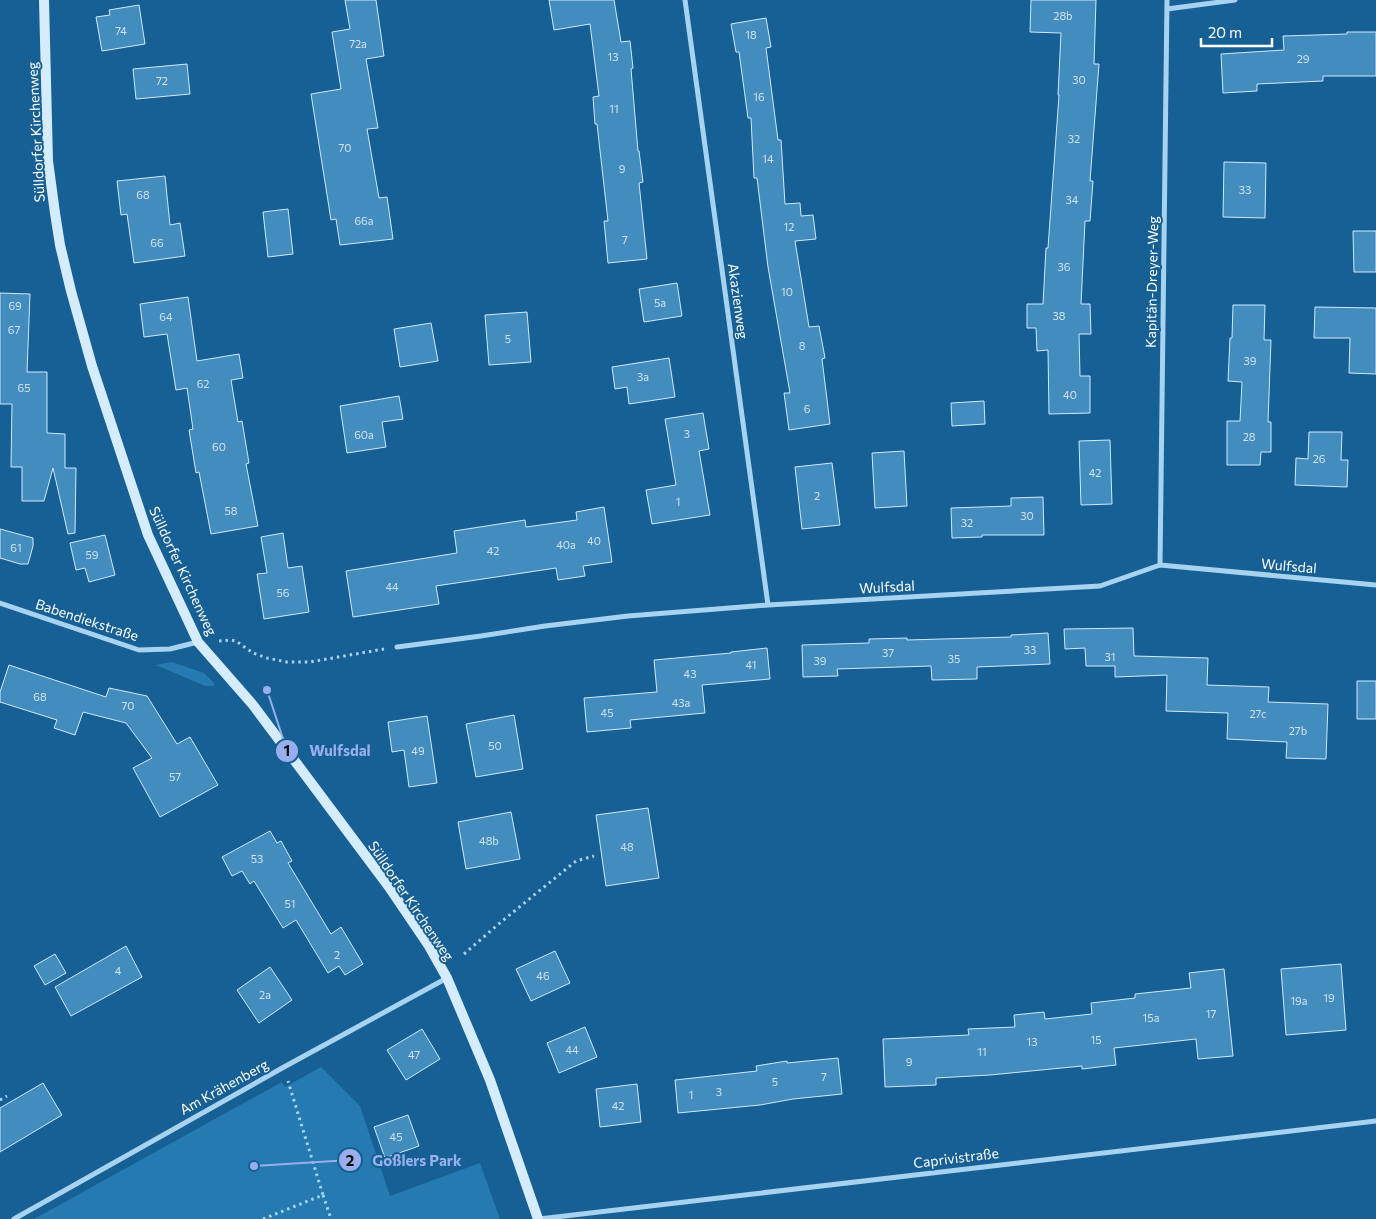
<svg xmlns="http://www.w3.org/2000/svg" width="1376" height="1219" viewBox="0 0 1376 1219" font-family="Commissioner,sans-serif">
<rect width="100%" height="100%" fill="#166095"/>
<path fill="#257ab2" d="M 172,662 L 204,673 L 215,684 L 213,686 L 205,686 L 156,665 Z
M 321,1067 L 360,1106 L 390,1196 L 480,1163 L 500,1219 L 34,1219 L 282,1082 L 285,1087 Z"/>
<path fill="#438cbe" stroke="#ceeafc" d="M 345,0 L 376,0 L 384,56 L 366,59 L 378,128 L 367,129 L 379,198 L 387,197 L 393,239 L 340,245 L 336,219 L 331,220 L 311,94 L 341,89 L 332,32 L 350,29 Z
M 549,0 L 614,0 L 621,42 L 630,41 L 633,68 L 631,69 L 638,151 L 639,151 L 643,182 L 639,183 L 647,259 L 608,263 L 604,221 L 608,221 L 597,124 L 595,124 L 593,97 L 599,96 L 590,24 L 554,30 Z
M 1031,0 L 1096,0 L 1094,64 L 1099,64 L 1090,181 L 1093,181 L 1090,221 L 1085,221 L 1081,304 L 1090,304 L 1091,334 L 1079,334 L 1080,376 L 1090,376 L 1090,413 L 1049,414 L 1048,350 L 1037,351 L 1036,328 L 1027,328 L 1027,304 L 1043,304 L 1046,248 L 1048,248 L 1059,95 L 1058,95 L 1061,33 L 1030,32 Z
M 139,5 L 145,44 L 102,51 L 96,17 L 110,15 L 109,10 Z
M 766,18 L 771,47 L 766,48 L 778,140 L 781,140 L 785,204 L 800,203 L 801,216 L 813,215 L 816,239 L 795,241 L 809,327 L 819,326 L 825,358 L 822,359 L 830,424 L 789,430 L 784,393 L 790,393 L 768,267 L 757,178 L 754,178 L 751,118 L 748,118 L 739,52 L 736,52 L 731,24 Z
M 1347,32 L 1376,32 L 1376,76 L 1323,76 L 1323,81 L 1257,84 L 1257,91 L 1223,93 L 1221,54 L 1284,50 L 1283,36 L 1347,34 Z
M 187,64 L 190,94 L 136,99 L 133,69 Z
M 1224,162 L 1266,163 L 1265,218 L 1223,217 Z
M 165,176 L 170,225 L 180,223 L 185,256 L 134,263 L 127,214 L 121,215 L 117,181 Z
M 288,209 L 293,254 L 268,257 L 263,212 Z
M 1353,231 L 1376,231 L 1376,272 L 1354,272 Z
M 677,283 L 682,316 L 644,322 L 639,289 Z
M 0,293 L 30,294 L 27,372 L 47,372 L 47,433 L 65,434 L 65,468 L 76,468 L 75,533 L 68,534 L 53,468 L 44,501 L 22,501 L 22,467 L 11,467 L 12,404 L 0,404 Z
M 188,297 L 197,361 L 239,354 L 243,378 L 231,380 L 238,422 L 242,421 L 249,463 L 246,464 L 258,526 L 211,534 L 199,472 L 196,473 L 189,430 L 193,429 L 187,388 L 176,390 L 167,334 L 144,337 L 140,304 Z
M 1233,305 L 1265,305 L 1264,340 L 1271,340 L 1268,422 L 1271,422 L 1271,452 L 1261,452 L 1260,465 L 1227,465 L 1227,421 L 1240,421 L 1242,382 L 1228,381 L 1230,338 L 1232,338 Z
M 1315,307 L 1376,308 L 1376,374 L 1349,373 L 1350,338 L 1314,338 Z
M 527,312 L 531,362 L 489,365 L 485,315 Z
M 431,323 L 438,361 L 400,367 L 394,329 Z
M 669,358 L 675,397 L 629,404 L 627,387 L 615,389 L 612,367 Z
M 399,396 L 403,419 L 382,422 L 386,447 L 347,453 L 340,406 Z
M 984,401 L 985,424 L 952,426 L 951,403 Z
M 703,413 L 709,449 L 699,451 L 710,515 L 652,524 L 646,490 L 676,485 L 665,419 Z
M 1309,432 L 1342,432 L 1341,460 L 1348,460 L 1347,487 L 1295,485 L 1296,458 L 1308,459 Z
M 1110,440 L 1112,504 L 1081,505 L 1079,441 Z
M 904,451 L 907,506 L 875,508 L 872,453 Z
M 832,463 L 840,525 L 802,529 L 795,467 Z
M 1043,497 L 1044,535 L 982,535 L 982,537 L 952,538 L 951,508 L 1011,506 L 1011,498 Z
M 604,507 L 612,562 L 583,566 L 585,576 L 558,580 L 556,568 L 436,586 L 439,604 L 353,617 L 346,571 L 457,553 L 454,531 L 525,520 L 526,527 L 577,520 L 576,512 Z
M 0,529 L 33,538 L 33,546 L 28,564 L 20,564 L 0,558 Z
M 283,533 L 288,568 L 302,566 L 309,612 L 264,619 L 257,574 L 267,573 L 261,537 Z
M 105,535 L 115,575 L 89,582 L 85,568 L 76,570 L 70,543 Z
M 1133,628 L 1134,656 L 1208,658 L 1207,685 L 1269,687 L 1268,702 L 1328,704 L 1326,759 L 1286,758 L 1287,742 L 1227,739 L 1228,713 L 1166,711 L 1167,675 L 1115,677 L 1115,666 L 1086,666 L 1085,648 L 1065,649 L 1064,629 Z
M 1048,633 L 1050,664 L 977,667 L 977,679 L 932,680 L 931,666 L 837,669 L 838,676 L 803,677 L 802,645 L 869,643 L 869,639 L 907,638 L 907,640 L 1011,637 L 1011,635 Z
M 767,648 L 770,679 L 702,685 L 705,713 L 630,720 L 631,728 L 587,732 L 584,698 L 657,692 L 654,660 L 731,653 L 731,652 Z
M 9,665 L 106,697 L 109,688 L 147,696 L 177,744 L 190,737 L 218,785 L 160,817 L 133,768 L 152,758 L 126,723 L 83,712 L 75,735 L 54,728 L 57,720 L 0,702 L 0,692 Z
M 1357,681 L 1376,681 L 1376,719 L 1357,719 Z
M 514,715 L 523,769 L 476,777 L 466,724 Z
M 427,716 L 437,783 L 409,787 L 404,750 L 392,752 L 388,722 Z
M 648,808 L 659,878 L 606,886 L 596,815 Z
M 511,812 L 520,859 L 466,869 L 458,822 Z
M 270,831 L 277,843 L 281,841 L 292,861 L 288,863 L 331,934 L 341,927 L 363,964 L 345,975 L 339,966 L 328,973 L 296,920 L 283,928 L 254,881 L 250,884 L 242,871 L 232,876 L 222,857 Z
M 126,946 L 142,977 L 71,1016 L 55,987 Z
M 555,951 L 570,983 L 531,1001 L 516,969 Z
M 55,954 L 66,973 L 45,985 L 34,966 Z
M 1341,964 L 1346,1030 L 1286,1035 L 1281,969 Z
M 270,967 L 292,1000 L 259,1023 L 237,990 Z
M 1224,969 L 1233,1056 L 1198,1059 L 1196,1039 L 1114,1048 L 1116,1065 L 1082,1069 L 1082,1066 L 990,1075 L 936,1078 L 936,1085 L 885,1087 L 883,1039 L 969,1035 L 968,1029 L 1015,1027 L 1014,1015 L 1044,1012 L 1045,1019 L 1092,1014 L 1091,1003 L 1135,998 L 1135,994 L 1191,988 L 1189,973 Z
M 585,1027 L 597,1057 L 559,1073 L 547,1043 Z
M 422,1029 L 440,1059 L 406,1080 L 387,1050 Z
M 838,1058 L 842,1094 L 793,1099 L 760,1105 L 678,1113 L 675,1080 L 757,1071 L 756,1066 L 787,1061 L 787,1063 Z
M 43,1083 L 62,1115 L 0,1152 L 0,1108 Z
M 637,1084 L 641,1122 L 600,1127 L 596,1089 Z
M 408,1115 L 419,1146 L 385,1158 L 374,1127 Z"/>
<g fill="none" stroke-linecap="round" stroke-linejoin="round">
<path stroke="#a7d3f1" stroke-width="3" stroke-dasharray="2.5 4" stroke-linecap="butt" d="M 219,641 L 231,640 L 236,641 L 253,653 L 267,658 L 287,662 L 310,662 L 384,649
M 464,954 L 501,922 L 576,861 L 594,856
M 0,1100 L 7,1096
M 323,1195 L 331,1219
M 263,1219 L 323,1195 L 288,1081"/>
<path stroke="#a7d3f1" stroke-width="5" d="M 685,0 L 768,605
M 1167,9 L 1235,0
M 1160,565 L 1167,0
M 0,603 L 139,650 L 170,649 L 198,642
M 397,647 L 481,636 L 545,626 L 628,616 L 768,605 L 1100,586 L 1160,565 L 1376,585
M 14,1219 L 284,1067 L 447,978
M 539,1219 L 1376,1121"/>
<path stroke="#d5ecfc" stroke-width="10" d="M 44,0 L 48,161 L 55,213 L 60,245 L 71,291 L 92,366 L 148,535 L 198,642 L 253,705 L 389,887 L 429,946 L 447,978 L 490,1080 L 538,1219"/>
</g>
<g text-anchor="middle" stroke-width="4" stroke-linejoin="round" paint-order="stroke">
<g font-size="11" fill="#d0e2ef">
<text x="1063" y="20">28b</text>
<text x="121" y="35">74</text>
<text x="751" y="39">18</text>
<text x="358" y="48">72a</text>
<text x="613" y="61">13</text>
<text x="1303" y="63">29</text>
<text x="1079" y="84">30</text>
<text x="162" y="85">72</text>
<text x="759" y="101">16</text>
<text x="614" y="113">11</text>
<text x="1074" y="143">32</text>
<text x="345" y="152">70</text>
<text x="768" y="163">14</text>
<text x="622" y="173">9</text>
<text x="1245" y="194">33</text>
<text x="143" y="199">68</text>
<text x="1072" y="204">34</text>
<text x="364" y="225">66a</text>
<text x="789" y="231">12</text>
<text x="625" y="244">7</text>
<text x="157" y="247">66</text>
<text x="1064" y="271">36</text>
<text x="787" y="296">10</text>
<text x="660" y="307">5a</text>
<text x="15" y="310">69</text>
<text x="1059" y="320">38</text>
<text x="166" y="321">64</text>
<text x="14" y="334">67</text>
<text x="508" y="343">5</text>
<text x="802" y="350">8</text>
<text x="1250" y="365">39</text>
<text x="643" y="381">3a</text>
<text x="203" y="388">62</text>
<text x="24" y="392">65</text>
<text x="1070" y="399">40</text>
<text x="807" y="413">6</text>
<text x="687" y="438">3</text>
<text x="364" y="439">60a</text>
<text x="1249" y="441">28</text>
<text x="219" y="451">60</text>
<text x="1319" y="463">26</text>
<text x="1095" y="477">42</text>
<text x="817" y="500">2</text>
<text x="678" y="506">1</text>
<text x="231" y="515">58</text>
<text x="1027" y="520">30</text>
<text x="967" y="527">32</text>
<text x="594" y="545">40</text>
<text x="566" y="549">40a</text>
<text x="16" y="552">61</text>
<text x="493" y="555">42</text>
<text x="92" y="559">59</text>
<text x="392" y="591">44</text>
<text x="283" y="597">56</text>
<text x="1030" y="654">33</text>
<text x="888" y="657">37</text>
<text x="1110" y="661">31</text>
<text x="954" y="663">35</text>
<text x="820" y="665">39</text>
<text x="751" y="669">41</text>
<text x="690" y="678">43</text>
<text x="40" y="701">68</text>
<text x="681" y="707">43a</text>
<text x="128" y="710">70</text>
<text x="607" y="717">45</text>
<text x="1258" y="718">27c</text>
<text x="1298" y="735">27b</text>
<text x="495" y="750">50</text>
<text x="418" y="755">49</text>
<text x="175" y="781">57</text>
<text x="489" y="845">48b</text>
<text x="627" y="851">48</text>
<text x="257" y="863">53</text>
<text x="290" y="908">51</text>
<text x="337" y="959">2</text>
<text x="118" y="975">4</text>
<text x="543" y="980">46</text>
<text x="265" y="999">2a</text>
<text x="1329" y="1002">19</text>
<text x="1299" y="1005">19a</text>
<text x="1211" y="1018">17</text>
<text x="1151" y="1022">15a</text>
<text x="1096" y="1044">15</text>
<text x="1032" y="1046">13</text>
<text x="572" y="1054">44</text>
<text x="982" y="1056">11</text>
<text x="414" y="1059">47</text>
<text x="909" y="1066">9</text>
<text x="824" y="1081">7</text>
<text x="775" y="1086">5</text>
<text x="719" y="1096">3</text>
<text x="691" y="1099">1</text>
<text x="618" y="1110">42</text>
<text x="396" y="1141">45</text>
</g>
<g font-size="14" fill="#fff" stroke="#166095">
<text transform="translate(36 132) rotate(-93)" y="5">Sülldorfer Kirchenweg</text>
<text transform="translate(1152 282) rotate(-89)" y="5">Kapitän-Dreyer-Weg</text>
<text transform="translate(738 301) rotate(82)" y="5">Akazienweg</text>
<text transform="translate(1289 566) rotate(5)" y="5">Wulfsdal</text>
<text transform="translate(183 571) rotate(65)" y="5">Sülldorfer Kirchenweg</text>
<text transform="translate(887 587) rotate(-3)" y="5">Wulfsdal</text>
<text transform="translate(87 620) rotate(18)" y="5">Babendiekstraße</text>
<text transform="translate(411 901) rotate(56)" y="5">Sülldorfer Kirchenweg</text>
<text transform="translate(224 1087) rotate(-29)" y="5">Am Krähenberg</text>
<text transform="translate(956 1158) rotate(-7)" y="5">Caprivistraße</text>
</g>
</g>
<path fill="none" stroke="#99afed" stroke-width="2" d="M267 690L287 751M254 1166L350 1160"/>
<g fill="#99afed" stroke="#166095" stroke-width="2">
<circle cx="267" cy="690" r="5"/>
<circle cx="254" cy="1166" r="5"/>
<circle cx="287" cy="751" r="12"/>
<circle cx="350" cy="1160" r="12"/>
</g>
<g font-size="15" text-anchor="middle" font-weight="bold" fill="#111">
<text x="287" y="756">1</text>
<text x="350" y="1166">2</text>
</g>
<g font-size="15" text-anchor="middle" font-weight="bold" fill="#99afed" stroke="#166095" stroke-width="4" stroke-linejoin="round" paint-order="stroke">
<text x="340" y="756">Wulfsdal</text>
<text x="417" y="1166">Goßlers Park</text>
</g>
<path d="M1201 38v8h71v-8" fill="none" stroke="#ffffff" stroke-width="2.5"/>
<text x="1208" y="38" font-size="15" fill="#ffffff" stroke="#166095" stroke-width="4" paint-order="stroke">20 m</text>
</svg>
